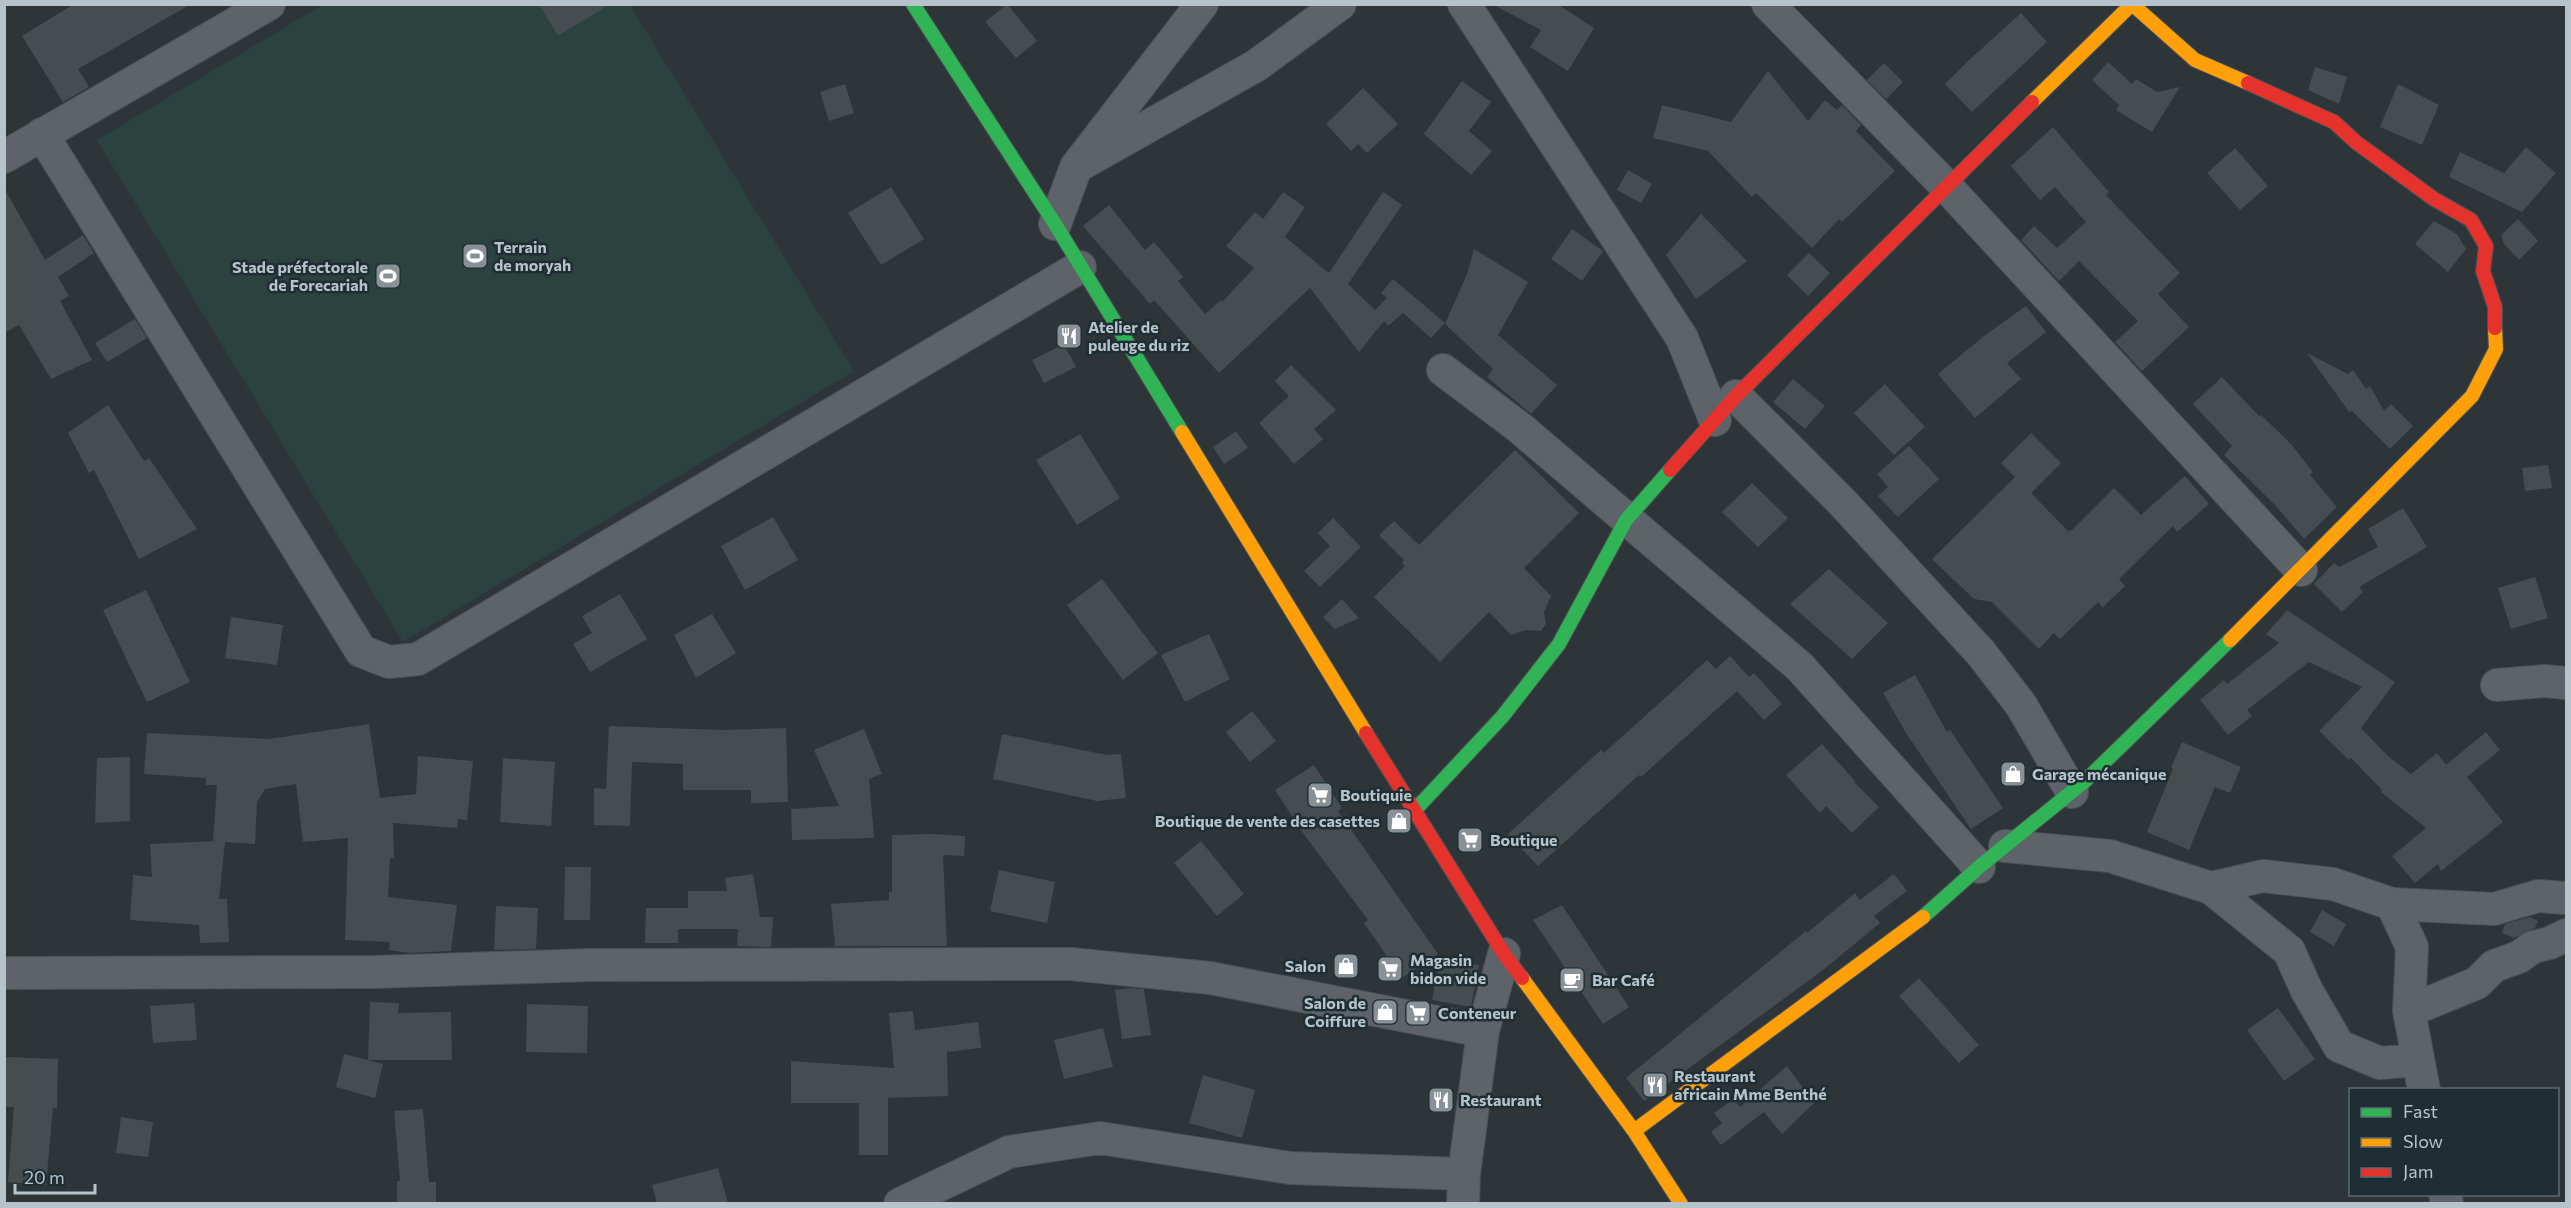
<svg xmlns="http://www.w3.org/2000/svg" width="2571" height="1208" viewBox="0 0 2571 1208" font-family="Commissioner,sans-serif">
<rect width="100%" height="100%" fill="#2d3539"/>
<path fill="#2c423e" d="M 322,5 L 630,5 L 854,371 L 403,642 L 97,140 Z"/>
<path fill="#464d51" d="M 74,4 L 191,4 L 78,69 L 89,87 L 63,102 L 22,36 Z
M 539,4 L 610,4 L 558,36 Z
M 1007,4 L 1037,41 L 1016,58 L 985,22 Z
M 1492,4 L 1557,4 L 1594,28 L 1568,71 L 1530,47 L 1541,30 Z
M 2021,13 L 2047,42 L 1972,112 L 1945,84 L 1968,61 Z
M 2108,62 L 2132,84 L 2136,79 L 2157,92 L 2180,87 L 2152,132 L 2116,110 L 2119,105 L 2092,80 Z
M 1884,63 L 1903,82 L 1886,99 L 1867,80 Z
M 2315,67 L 2347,77 L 2339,104 L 2308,90 Z
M 1768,71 L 1808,121 L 1825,100 L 1837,110 L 1842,105 L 1861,125 L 1856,131 L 1895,171 L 1842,222 L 1839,219 L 1812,248 L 1756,193 L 1752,197 L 1708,151 L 1653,138 L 1662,105 L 1731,122 Z
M 1462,81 L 1491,102 L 1469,131 L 1492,151 L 1471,175 L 1424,134 Z
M 845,84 L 854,113 L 829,121 L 820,92 Z
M 2398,84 L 2439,105 L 2422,145 L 2380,127 Z
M 1363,88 L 1398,124 L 1367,153 L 1358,144 L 1351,151 L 1326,124 Z
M 2053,127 L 2109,192 L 2106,195 L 2180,273 L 2158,294 L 2189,327 L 2142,371 L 2115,342 L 2138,321 L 2079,261 L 2059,281 L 2021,240 L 2034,226 L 2057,248 L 2086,222 L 2055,187 L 2040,200 L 2011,166 Z
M 2526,147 L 2556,173 L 2522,212 L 2449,177 L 2460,152 L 2504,173 Z
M 2235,148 L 2268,186 L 2240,210 L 2207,173 Z
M 1628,170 L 1652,184 L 1641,203 L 1617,190 Z
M 891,187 L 924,239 L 881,265 L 848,213 Z
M 4,188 L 45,260 L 83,235 L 94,253 L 58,277 L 69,296 L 60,301 L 92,360 L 51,379 L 19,325 L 4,333 Z
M 1283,192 L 1305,207 L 1285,237 L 1329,273 L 1383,192 L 1402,205 L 1348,284 L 1375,310 L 1387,298 L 1381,293 L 1393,279 L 1445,323 L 1431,338 L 1403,313 L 1388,326 L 1384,321 L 1359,352 L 1310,288 L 1219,373 L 1154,300 L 1150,304 L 1083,226 L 1109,205 L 1145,250 L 1154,242 L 1183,277 L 1178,281 L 1205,314 L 1221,300 L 1222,302 L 1254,268 L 1226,246 L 1255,212 L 1263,219 Z
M 1701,214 L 1747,261 L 1696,299 L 1666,255 Z
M 2518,219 L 2538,241 L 2519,260 L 2504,244 L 2501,235 Z
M 2434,221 L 2457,234 L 2466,249 L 2448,272 L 2415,244 Z
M 1572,229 L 1603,251 L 1582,281 L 1551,259 Z
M 1474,249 L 1528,282 L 1498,335 L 1557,385 L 1531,414 L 1487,377 L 1493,369 L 1445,324 L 1467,274 Z
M 1809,253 L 1830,273 L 1808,296 L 1787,275 Z
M 2026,306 L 2046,332 L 2007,363 L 2021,379 L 1975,418 L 1938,374 L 1984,336 Z
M 135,319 L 147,338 L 107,362 L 95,343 Z
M 1064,344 L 1076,367 L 1044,383 L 1032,360 Z
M 2307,353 L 2348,374 L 2353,370 L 2366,389 L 2370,386 L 2384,411 L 2391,404 L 2413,426 L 2390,449 L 2352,411 L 2349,412 Z
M 1291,365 L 1336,410 L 1314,429 L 1323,439 L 1294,464 L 1259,423 L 1289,396 L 1275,381 Z
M 2222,377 L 2259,416 L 2261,415 L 2291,444 L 2313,472 L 2310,475 L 2337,507 L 2304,539 L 2275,505 L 2224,455 L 2232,446 L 2193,404 Z
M 1793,379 L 1825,406 L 1805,429 L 1773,402 Z
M 1885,384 L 1925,427 L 1894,455 L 1854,413 Z
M 108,405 L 144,461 L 149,458 L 197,529 L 139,559 L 94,470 L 89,473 L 68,433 Z
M 1236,431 L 1248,448 L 1224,464 L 1213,447 Z
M 2031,433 L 2061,463 L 2031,493 L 2068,531 L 2072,530 L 2114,488 L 2141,515 L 2185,476 L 2209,504 L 2177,532 L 2173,526 L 2119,579 L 2125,586 L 2103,607 L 2098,602 L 2060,639 L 2054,633 L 2039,649 L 1992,602 L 1974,599 L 1932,559 L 2015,477 L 2001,463 Z
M 1080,434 L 1120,498 L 1077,525 L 1036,460 Z
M 1909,446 L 1939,479 L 1898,517 L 1878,496 L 1888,487 L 1877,474 Z
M 1515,450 L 1579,513 L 1524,568 L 1551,596 L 1544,612 L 1546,624 L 1541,631 L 1526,630 L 1511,635 L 1489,612 L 1440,662 L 1374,597 L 1405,566 L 1402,563 L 1404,560 L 1379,535 L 1394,521 L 1419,545 Z
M 2548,465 L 2552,488 L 2525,491 L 2522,468 Z
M 1752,483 L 1788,518 L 1758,547 L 1722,512 Z
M 2403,508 L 2427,547 L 2359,587 L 2363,592 L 2342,612 L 2314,584 L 2334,563 L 2339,567 L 2378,547 L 2368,529 Z
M 773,517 L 798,560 L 745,590 L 721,546 Z
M 1333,518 L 1361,547 L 1320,587 L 1304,571 L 1330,546 L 1318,533 Z
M 1829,569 L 1888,623 L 1852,659 L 1790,604 Z
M 2535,577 L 2548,618 L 2511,629 L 2498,588 Z
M 1102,579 L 1158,653 L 1123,680 L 1067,605 Z
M 146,590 L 190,682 L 147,702 L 103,610 Z
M 620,594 L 647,639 L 590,672 L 573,644 L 592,633 L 582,616 Z
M 1342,599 L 1359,618 L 1335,629 L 1323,617 Z
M 2287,610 L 2395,682 L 2361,728 L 2388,756 L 2411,774 L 2437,753 L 2446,765 L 2486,732 L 2500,750 L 2467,777 L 2503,822 L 2441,871 L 2438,864 L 2415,883 L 2392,856 L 2426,828 L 2381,792 L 2382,790 L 2351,758 L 2349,760 L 2319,731 L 2362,687 L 2309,662 L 2247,710 L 2252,716 L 2228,735 L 2200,700 L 2224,680 L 2227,684 L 2279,643 L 2266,634 Z
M 712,614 L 736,653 L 696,678 L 674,635 Z
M 231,617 L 283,625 L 277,665 L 225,658 Z
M 1209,634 L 1230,679 L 1185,702 L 1161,655 Z
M 1730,656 L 1749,677 L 1754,673 L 1782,704 L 1764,720 L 1737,691 L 1641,777 L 1639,775 L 1538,866 L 1508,834 L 1601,750 L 1604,753 L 1707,660 L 1716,669 Z
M 1915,675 L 1947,732 L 1950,730 L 2003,808 L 1971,829 L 1906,733 L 1883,693 Z
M 1252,711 L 1276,741 L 1250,762 L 1226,732 Z
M 369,724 L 380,798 L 416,794 L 418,756 L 473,761 L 467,820 L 458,819 L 457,828 L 393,823 L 394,858 L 390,858 L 388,897 L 457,905 L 451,951 L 410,953 L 389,950 L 390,942 L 345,940 L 348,838 L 303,842 L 296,784 L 265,789 L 257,802 L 255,844 L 225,842 L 219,899 L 227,899 L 229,942 L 200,943 L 199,925 L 130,920 L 133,875 L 152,877 L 150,844 L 218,841 L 213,841 L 217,785 L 206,785 L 206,778 L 144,774 L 147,733 L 269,739 Z
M 609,726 L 722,730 L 786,728 L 788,802 L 751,803 L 751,790 L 683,790 L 683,764 L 632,762 L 630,826 L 594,825 L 594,788 L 606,789 Z
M 864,729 L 882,774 L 869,779 L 874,838 L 792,840 L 791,809 L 839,806 L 814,750 Z
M 1002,734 L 1107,755 L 1121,754 L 1126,798 L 1097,801 L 993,779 Z
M 2182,742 L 2241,767 L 2230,793 L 2215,787 L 2189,850 L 2147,832 L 2173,769 L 2171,768 Z
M 1822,744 L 1855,781 L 1854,782 L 1879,807 L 1852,833 L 1826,806 L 1820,813 L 1786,775 Z
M 130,757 L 130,821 L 95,823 L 97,758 Z
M 503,758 L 555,762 L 551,826 L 500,822 Z
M 1314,765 L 1342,808 L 1338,811 L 1438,954 L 1402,978 L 1364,923 L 1368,920 L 1303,833 L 1275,790 Z
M 933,834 L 965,836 L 964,856 L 943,855 L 947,946 L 835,946 L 831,904 L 889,900 L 889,892 L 892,892 L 892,835 Z
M 1201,841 L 1244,894 L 1217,916 L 1174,863 Z
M 565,867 L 591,867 L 590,920 L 564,920 Z
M 999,870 L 1055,882 L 1047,923 L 990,911 Z
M 753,874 L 760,917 L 773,917 L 771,947 L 737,946 L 738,929 L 678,929 L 678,943 L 645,943 L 646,908 L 688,908 L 688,891 L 727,891 L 725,878 Z
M 1894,874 L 1907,891 L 1874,916 L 1880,923 L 1823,970 L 1644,1101 L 1626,1078 L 1806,931 L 1807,933 L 1855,893 L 1860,900 Z
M 1562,905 L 1629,1007 L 1603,1024 L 1533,920 Z
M 496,906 L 538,908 L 536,949 L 494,950 Z
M 2322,910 L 2346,924 L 2334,946 L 2310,932 Z
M 2530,917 L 2538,921 L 2535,928 L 2514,938 L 2502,933 L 2505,924 Z
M 1440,958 L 1479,965 L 1471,1007 L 1432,1000 Z
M 1919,978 L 1979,1045 L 1959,1063 L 1899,996 Z
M 1131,988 L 1144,989 L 1151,1035 L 1122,1039 L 1115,990 Z
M 370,1002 L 399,1003 L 398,1013 L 451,1012 L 452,1060 L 368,1060 Z
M 194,1003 L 197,1040 L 153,1043 L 150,1006 Z
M 527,1004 L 588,1006 L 587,1053 L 526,1052 Z
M 2278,1008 L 2315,1059 L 2284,1081 L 2247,1030 Z
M 913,1011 L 915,1030 L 978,1022 L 981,1048 L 947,1052 L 948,1096 L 888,1098 L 888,1155 L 859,1155 L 859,1103 L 791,1103 L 791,1061 L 894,1068 L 889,1013 Z
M 1103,1028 L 1113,1067 L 1064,1079 L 1054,1040 Z
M 344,1054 L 383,1064 L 375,1098 L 336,1087 Z
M 6,1057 L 58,1059 L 57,1108 L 53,1108 L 46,1185 L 8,1182 L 14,1107 L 5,1107 Z
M 1787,1066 L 1814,1103 L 1782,1134 L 1764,1112 L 1721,1145 L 1711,1132 L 1722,1123 L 1714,1113 L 1734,1099 L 1740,1107 Z
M 1203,1075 L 1255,1090 L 1242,1138 L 1189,1123 Z
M 423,1109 L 429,1182 L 436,1182 L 436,1203 L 397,1203 L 397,1181 L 400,1181 L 394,1111 Z
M 121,1117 L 153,1122 L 148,1157 L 116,1153 Z
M 718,1168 L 728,1203 L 657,1203 L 652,1185 Z"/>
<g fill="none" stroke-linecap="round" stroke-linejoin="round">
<g stroke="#4a5154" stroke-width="34">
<path id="street" d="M 1464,4 L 1682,338 L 1715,420
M 1768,4 L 1946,186 L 2301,570
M 42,134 L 361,651 L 389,662 L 418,659 L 1080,267
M 4,157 L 269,4
M 1076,167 L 1257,65 L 1340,4
M 1055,224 L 1076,167 L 1202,4
M 1443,370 L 1520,428 L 1800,667 L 1979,867
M 1736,396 L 1843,503 L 1981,653 L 2021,705 L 2072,792
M 2497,685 L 2545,681 L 2566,683
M 2005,846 L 2110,856 L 2211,888 L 2289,951 L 2307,991 L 2339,1046 L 2380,1063 L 2418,1060
M 2211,888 L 2263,876 L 2333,884 L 2392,904 L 2412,947 L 2409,1011 L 2424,1090
M 2392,904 L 2494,909 L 2538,896 L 2566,898
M 4,973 L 375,972 L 589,965 L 1071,964 L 1210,978 L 1483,1031
M 2409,1011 L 2477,983 L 2494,966 L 2519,957 L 2533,947 L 2550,943 L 2566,935
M 2445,1194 L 2447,1204
M 900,1204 L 1009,1152 L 1100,1138 L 1290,1168 L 1464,1174
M 1463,1204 L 1464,1174 L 1483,1031 L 1504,954"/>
</g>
<g stroke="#4a5154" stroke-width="16">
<path id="fast" d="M 913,4 L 1055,224 L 1182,432
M 1414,811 L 1502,717 L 1559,644 L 1626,520 L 1670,470
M 1923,917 L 1979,867 L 2085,781 L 2230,640"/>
</g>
<g stroke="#4a5154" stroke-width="16">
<path id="slow" d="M 2032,102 L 2132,4 L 2195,60 L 2248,83
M 1182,432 L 1366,733
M 2230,640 L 2472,396 L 2496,349 L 2495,328
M 1522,978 L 1634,1131 L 1681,1204
M 1634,1131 L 1923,917"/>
</g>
<g stroke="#4a5154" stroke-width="16">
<path id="jam" d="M 2248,83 L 2334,122 L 2357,143 L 2434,199 L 2471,220 L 2486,246 L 2483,271 L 2495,307 L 2495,328
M 1670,470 L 1736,396 L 2032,102
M 1366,733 L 1504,954 L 1522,978"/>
</g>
<use href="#street" stroke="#5d6368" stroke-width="32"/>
<use href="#fast" stroke="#30b455" stroke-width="14"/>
<use href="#slow" stroke="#ff9f0a" stroke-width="14"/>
<use href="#jam" stroke="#e5322d" stroke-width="14"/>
</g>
<defs>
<g id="stadium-square" transform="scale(1.35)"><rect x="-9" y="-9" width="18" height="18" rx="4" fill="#879197" stroke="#1f2d34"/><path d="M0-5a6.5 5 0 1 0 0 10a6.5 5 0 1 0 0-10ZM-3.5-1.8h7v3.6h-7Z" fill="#fff"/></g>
<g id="restaurant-square" transform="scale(1.35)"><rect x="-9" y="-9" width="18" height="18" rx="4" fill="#879197" stroke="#1f2d34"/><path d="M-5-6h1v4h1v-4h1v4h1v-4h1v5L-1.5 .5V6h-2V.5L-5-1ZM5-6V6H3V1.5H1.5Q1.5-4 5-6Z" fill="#fff"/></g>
<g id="shop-square" transform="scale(1.35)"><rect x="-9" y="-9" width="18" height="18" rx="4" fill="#879197" stroke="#1f2d34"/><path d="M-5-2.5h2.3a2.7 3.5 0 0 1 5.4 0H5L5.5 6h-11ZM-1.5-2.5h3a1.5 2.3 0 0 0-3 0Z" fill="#fff"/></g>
<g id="supermarket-square" transform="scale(1.35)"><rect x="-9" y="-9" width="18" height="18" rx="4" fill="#879197" stroke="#1f2d34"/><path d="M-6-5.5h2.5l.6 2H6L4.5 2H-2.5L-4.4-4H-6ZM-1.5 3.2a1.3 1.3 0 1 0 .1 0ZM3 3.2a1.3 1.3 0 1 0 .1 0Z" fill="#fff"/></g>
<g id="cafe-square" transform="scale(1.35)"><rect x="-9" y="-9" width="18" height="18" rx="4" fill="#879197" stroke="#1f2d34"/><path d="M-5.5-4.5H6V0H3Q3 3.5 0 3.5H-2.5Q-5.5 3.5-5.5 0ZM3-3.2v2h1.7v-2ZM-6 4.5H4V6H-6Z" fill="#fff"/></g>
</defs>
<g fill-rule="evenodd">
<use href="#stadium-square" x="475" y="256"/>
<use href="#stadium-square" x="388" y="276"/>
<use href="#restaurant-square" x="1069" y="336"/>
<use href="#shop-square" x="2013" y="774"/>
<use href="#supermarket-square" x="1320" y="795"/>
<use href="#shop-square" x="1399" y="821"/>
<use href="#supermarket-square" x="1470" y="840"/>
<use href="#shop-square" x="1346" y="966"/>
<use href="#supermarket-square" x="1390" y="969"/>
<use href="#cafe-square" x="1572" y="980"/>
<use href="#shop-square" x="1385" y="1012"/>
<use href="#supermarket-square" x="1418" y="1013"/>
<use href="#restaurant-square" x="1655" y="1085"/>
<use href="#restaurant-square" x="1441" y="1100"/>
</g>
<g text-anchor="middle" stroke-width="5" stroke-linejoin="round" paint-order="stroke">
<g font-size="16" font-weight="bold" fill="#b7c3ca" stroke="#1f2d34" text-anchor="start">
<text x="494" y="253">Terrain<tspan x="494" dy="18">de moryah</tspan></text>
<text x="368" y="273" text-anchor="end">Stade préfectorale<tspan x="368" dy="18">de Forecariah</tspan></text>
<text x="1088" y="333">Atelier de<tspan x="1088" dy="18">puleuge du riz</tspan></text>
<text x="2032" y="780">Garage mécanique</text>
<text x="1340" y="801">Boutiquie</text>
<text x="1380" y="827" text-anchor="end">Boutique de vente des casettes</text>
<text x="1490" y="846">Boutique</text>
<text x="1410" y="966">Magasin<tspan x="1410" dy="18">bidon vide</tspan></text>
<text x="1326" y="972" text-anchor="end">Salon</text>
<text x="1592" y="986">Bar Café</text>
<text x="1366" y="1009" text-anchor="end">Salon de<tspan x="1366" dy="18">Coiffure</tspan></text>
<text x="1438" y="1019">Conteneur</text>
<text x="1674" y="1082">Restaurant<tspan x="1674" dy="18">africain Mme Benthé</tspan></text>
<text x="1460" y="1106">Restaurant</text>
</g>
</g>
<rect width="2571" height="1208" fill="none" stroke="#b7c3ca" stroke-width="12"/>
<rect x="2349" y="1088" width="210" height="108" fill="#1f2d34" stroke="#5c6970" stroke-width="1.5"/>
<rect x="2361" y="1108" width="30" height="9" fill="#30b455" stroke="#5c6970" stroke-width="1.5"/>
<text x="2403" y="1118" font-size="18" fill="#b7c3ca">Fast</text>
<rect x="2361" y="1138" width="30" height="9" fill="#ff9f0a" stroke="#5c6970" stroke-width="1.5"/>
<text x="2403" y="1148" font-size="18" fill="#b7c3ca">Slow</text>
<rect x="2361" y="1168" width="30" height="9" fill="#e5322d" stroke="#5c6970" stroke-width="1.5"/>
<text x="2403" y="1178" font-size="18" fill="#b7c3ca">Jam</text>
<path d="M15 1184v9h80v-9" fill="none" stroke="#b7c3ca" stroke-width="3"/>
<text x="24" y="1184" font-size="18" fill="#b7c3ca" stroke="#1f2d34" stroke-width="4.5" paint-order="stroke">20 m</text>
</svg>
